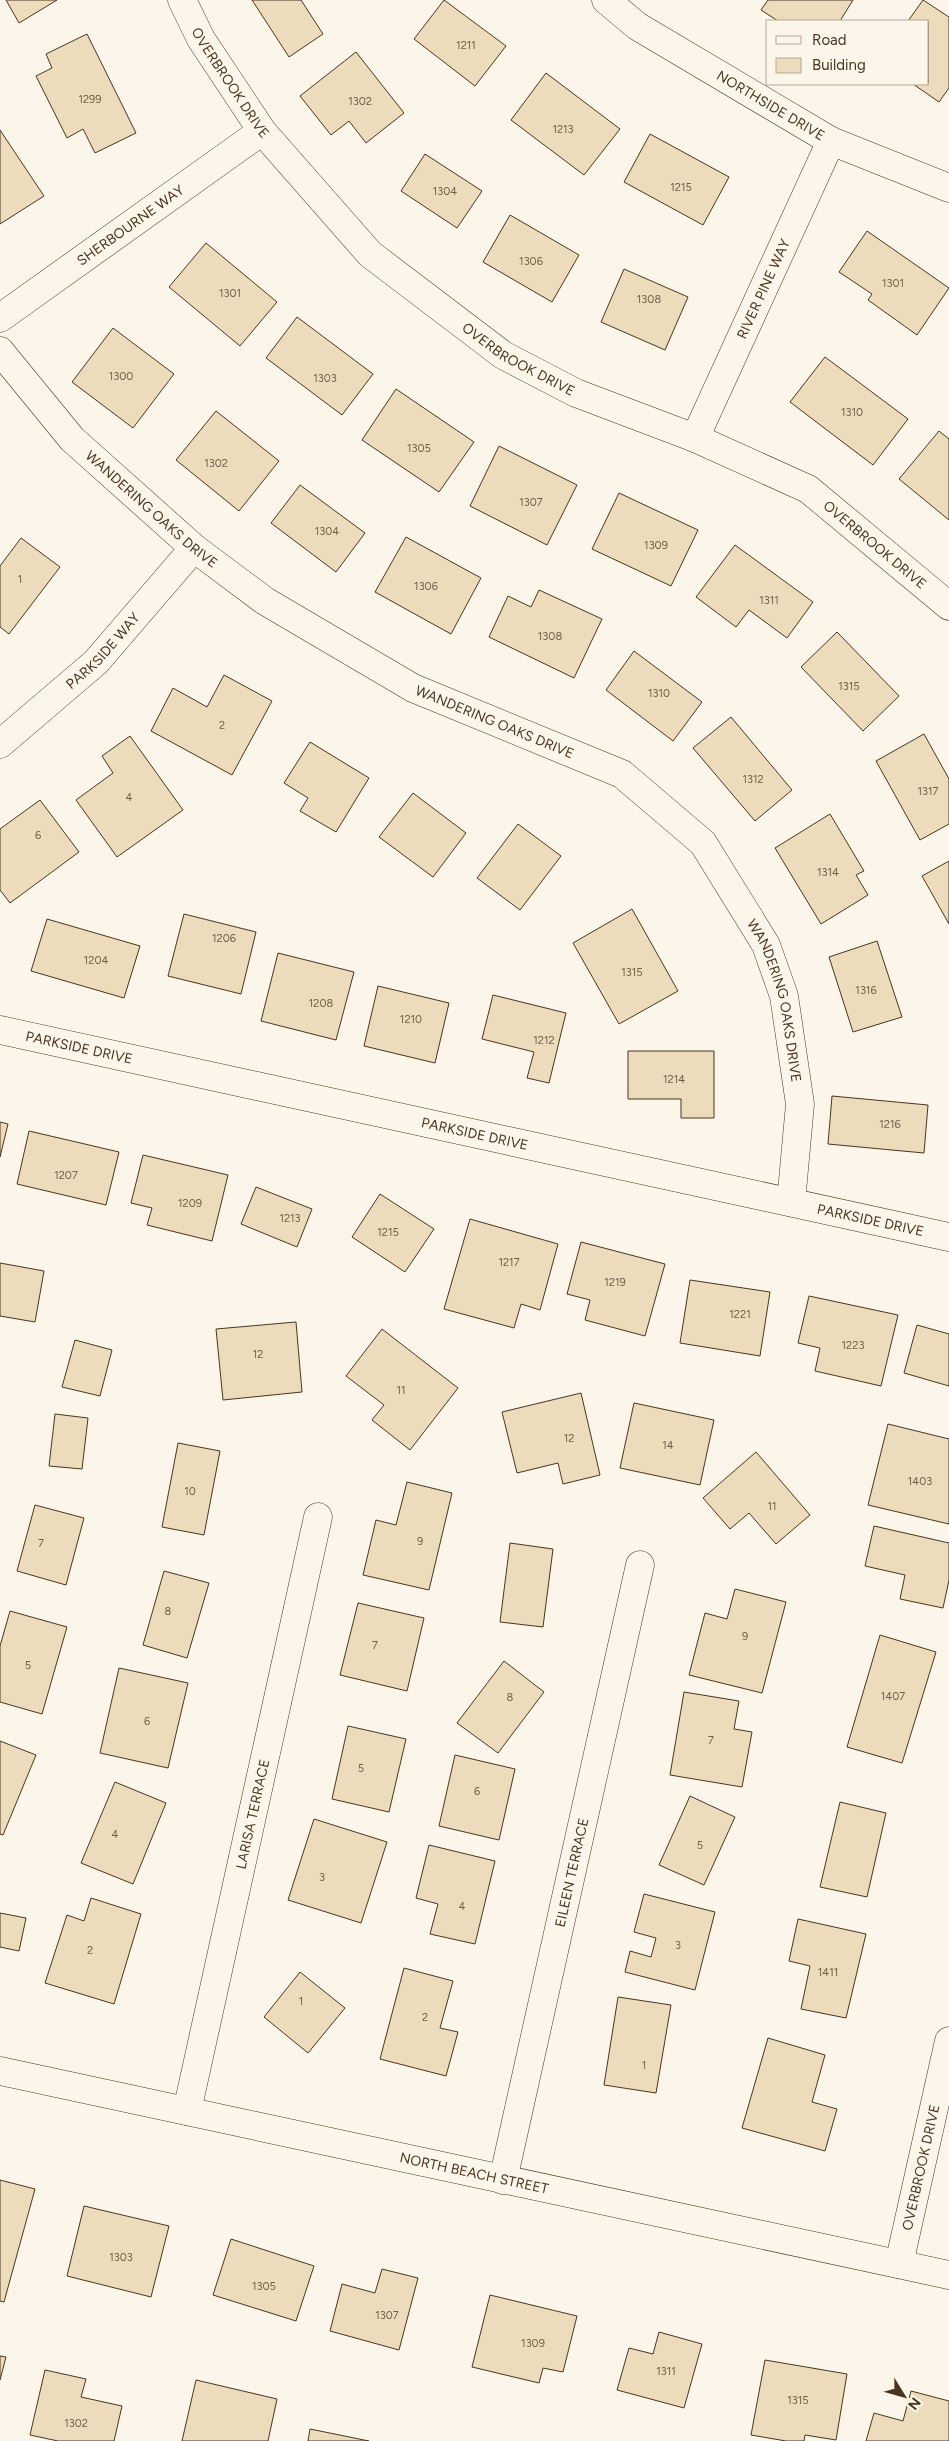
<svg xmlns="http://www.w3.org/2000/svg" width="949" height="2441" viewBox="0 0 949 2441" font-family="Figtree,sans-serif">
<rect width="100%" height="100%" fill="#fbf6e9"/>
<path fill="#ecdcbc" stroke="#4a3520" d="M 6,0 L 57,0 L 19,23 Z
M 252,0 L 301,0 L 323,34 L 289,57 Z
M 444,0 L 506,46 L 475,86 L 414,39 Z
M 768,0 L 853,0 L 840,21 L 778,21 L 761,10 Z
M 923,0 L 949,17 L 949,88 L 939,102 L 913,84 L 928,84 L 928,21 L 908,21 Z
M 87,34 L 136,133 L 95,153 L 83,129 L 67,138 L 36,76 L 52,68 L 46,54 Z
M 356,52 L 404,113 L 366,143 L 349,121 L 331,135 L 300,96 Z
M 546,73 L 620,129 L 584,175 L 511,120 Z
M 0,130 L 44,196 L 0,224 Z
M 650,134 L 729,177 L 703,225 L 624,182 Z
M 425,154 L 482,191 L 457,228 L 401,191 Z
M 510,215 L 579,255 L 552,302 L 483,262 Z
M 867,231 L 949,288 L 917,335 L 868,300 L 872,294 L 839,272 Z
M 206,243 L 277,302 L 240,346 L 169,287 Z
M 624,269 L 688,297 L 665,350 L 601,322 Z
M 297,317 L 373,374 L 342,415 L 266,358 Z
M 113,328 L 174,374 L 133,428 L 72,382 Z
M 825,357 L 908,419 L 873,465 L 790,402 Z
M 396,389 L 474,442 L 439,492 L 362,440 Z
M 216,411 L 279,461 L 239,511 L 176,460 Z
M 939,431 L 949,439 L 949,520 L 899,479 Z
M 499,446 L 577,485 L 547,545 L 470,506 Z
M 300,485 L 365,533 L 336,572 L 271,523 Z
M 619,493 L 698,530 L 671,586 L 592,549 Z
M 406,537 L 481,578 L 451,634 L 375,592 Z
M 21,538 L 60,567 L 9,634 L 0,627 L 0,566 Z
M 735,545 L 813,602 L 787,638 L 749,610 L 736,627 L 696,597 Z
M 539,590 L 602,619 L 574,678 L 489,637 L 508,596 L 531,607 Z
M 837,632 L 899,696 L 863,731 L 801,667 Z
M 634,651 L 702,702 L 673,741 L 606,690 Z
M 224,675 L 272,701 L 232,775 L 151,731 L 173,688 L 207,707 Z
M 731,717 L 792,790 L 755,821 L 693,748 Z
M 924,734 L 949,779 L 949,824 L 920,840 L 876,761 Z
M 130,736 L 183,810 L 117,857 L 76,800 L 113,773 L 102,756 Z
M 310,742 L 369,778 L 336,832 L 300,811 L 308,798 L 284,783 Z
M 413,793 L 466,833 L 433,877 L 379,837 Z
M 40,800 L 79,852 L 10,903 L 0,890 L 0,829 Z
M 830,814 L 864,871 L 856,875 L 868,895 L 821,924 L 775,848 Z
M 518,824 L 561,856 L 520,910 L 477,878 Z
M 949,861 L 949,924 L 922,876 Z
M 632,909 L 678,991 L 619,1024 L 573,943 Z
M 184,914 L 256,932 L 241,994 L 168,976 Z
M 47,919 L 140,946 L 124,998 L 31,971 Z
M 877,941 L 902,1017 L 853,1032 L 829,957 Z
M 278,953 L 354,972 L 336,1040 L 261,1021 Z
M 378,986 L 449,1003 L 435,1063 L 364,1046 Z
M 493,995 L 566,1013 L 549,1083 L 527,1078 L 534,1052 L 482,1039 Z
M 628,1051 L 714,1051 L 714,1118 L 681,1118 L 681,1099 L 628,1099 Z
M 832,1096 L 928,1105 L 924,1153 L 828,1144 Z
M 0,1122 L 8,1124 L 0,1157 Z
M 29,1131 L 119,1152 L 106,1205 L 17,1184 Z
M 143,1155 L 228,1175 L 212,1241 L 147,1225 L 152,1208 L 131,1203 Z
M 256,1187 L 312,1209 L 297,1247 L 241,1224 Z
M 380,1194 L 434,1229 L 405,1272 L 352,1237 Z
M 470,1219 L 558,1244 L 540,1310 L 521,1304 L 514,1328 L 444,1309 Z
M 581,1242 L 665,1264 L 645,1336 L 585,1320 L 590,1300 L 567,1294 Z
M 0,1263 L 44,1271 L 35,1322 L 0,1316 Z
M 690,1280 L 770,1292 L 760,1356 L 680,1343 Z
M 809,1296 L 898,1315 L 881,1386 L 815,1371 L 820,1348 L 798,1343 Z
M 296,1322 L 302,1392 L 223,1400 L 216,1329 Z
M 917,1325 L 949,1334 L 949,1386 L 904,1373 Z
M 382,1329 L 458,1388 L 410,1450 L 372,1420 L 384,1405 L 346,1376 Z
M 75,1340 L 112,1350 L 100,1396 L 62,1387 Z
M 581,1393 L 600,1475 L 563,1484 L 558,1463 L 517,1473 L 502,1412 Z
M 634,1403 L 714,1420 L 700,1485 L 620,1468 Z
M 55,1414 L 88,1418 L 82,1469 L 49,1466 Z
M 888,1424 L 949,1439 L 949,1524 L 868,1505 Z
M 178,1443 L 220,1451 L 204,1535 L 162,1527 Z
M 756,1452 L 810,1515 L 776,1544 L 749,1513 L 730,1529 L 703,1498 Z
M 407,1482 L 452,1493 L 429,1590 L 363,1575 L 376,1520 L 396,1525 Z
M 35,1505 L 84,1518 L 66,1585 L 17,1571 Z
M 874,1526 L 949,1543 L 949,1580 L 943,1608 L 900,1599 L 905,1575 L 865,1566 Z
M 510,1543 L 553,1549 L 543,1627 L 500,1622 Z
M 164,1571 L 209,1583 L 187,1658 L 143,1645 Z
M 735,1589 L 786,1602 L 762,1693 L 689,1675 L 705,1613 L 727,1619 Z
M 358,1603 L 424,1618 L 407,1691 L 340,1675 Z
M 10,1611 L 67,1627 L 42,1714 L 0,1702 L 0,1646 Z
M 880,1635 L 936,1652 L 902,1763 L 847,1747 Z
M 504,1661 L 544,1692 L 498,1753 L 457,1723 Z
M 119,1668 L 188,1683 L 168,1768 L 100,1753 Z
M 684,1692 L 739,1701 L 734,1729 L 752,1732 L 742,1787 L 670,1775 Z
M 348,1726 L 406,1739 L 389,1812 L 332,1799 Z
M 0,1741 L 36,1755 L 3,1835 L 0,1834 Z
M 455,1755 L 515,1769 L 499,1840 L 439,1826 Z
M 115,1782 L 166,1803 L 133,1884 L 81,1863 Z
M 690,1796 L 735,1817 L 704,1885 L 659,1865 Z
M 840,1802 L 886,1813 L 867,1897 L 820,1887 Z
M 314,1819 L 387,1842 L 361,1923 L 288,1900 Z
M 429,1845 L 495,1861 L 475,1944 L 430,1934 L 438,1904 L 416,1898 Z
M 644,1894 L 715,1912 L 695,1990 L 625,1972 L 630,1951 L 651,1957 L 656,1938 L 634,1932 Z
M 91,1898 L 141,1914 L 114,2004 L 45,1983 L 67,1915 L 84,1921 Z
M 0,1913 L 26,1918 L 19,1951 L 0,1947 Z
M 798,1919 L 866,1934 L 846,2018 L 801,2009 L 810,1966 L 789,1961 Z
M 404,1968 L 453,1981 L 440,2028 L 458,2032 L 446,2076 L 380,2059 Z
M 300,1972 L 345,2008 L 308,2053 L 264,2017 Z
M 618,1997 L 671,2005 L 656,2093 L 604,2085 Z
M 768,2038 L 825,2055 L 812,2102 L 837,2109 L 825,2151 L 742,2128 Z
M 0,2180 L 35,2189 L 4,2302 L 0,2301 Z
M 84,2206 L 169,2226 L 151,2297 L 67,2276 Z
M 231,2239 L 314,2266 L 296,2321 L 213,2295 Z
M 382,2269 L 418,2278 L 399,2350 L 330,2331 L 342,2284 L 375,2293 Z
M 490,2295 L 577,2316 L 563,2372 L 543,2368 L 539,2383 L 472,2367 Z
M 659,2332 L 702,2344 L 684,2408 L 617,2390 L 629,2348 L 653,2354 Z
M 0,2356 L 6,2357 L 0,2380 Z
M 765,2360 L 847,2374 L 836,2440 L 805,2435 L 804,2441 L 786,2441 L 751,2435 Z
M 45,2370 L 86,2379 L 81,2397 L 122,2406 L 114,2441 L 58,2441 L 30,2435 Z
M 196,2380 L 277,2399 L 268,2441 L 182,2441 Z
M 911,2391 L 949,2401 L 949,2441 L 866,2441 L 874,2413 L 903,2421 Z
M 310,2429 L 369,2441 L 308,2441 Z"/>
<g fill="none" stroke-linecap="round" stroke-linejoin="round">
<g stroke="#4a3520" stroke-width="29">
<g id="minor">
<path id="s1" d="M 182,0 L 201,39 L 262,131 L 370,254 L 503,355 L 576,393 L 695,438 L 808,489 L 949,606"/>
<path id="s2" d="M 606,0 L 637,26 L 831,141 L 949,188"/>
<path id="s3" d="M 0,318 L 262,131"/>
<path id="s4" d="M 0,351 L 72,439 L 194,548 L 265,601 L 413,688 L 622,774 L 703,843 L 766,945 L 784,996 L 800,1104 L 791,1202"/>
<path id="s5" d="M 695,438 L 831,141"/>
<path id="s6" d="M 0,744 L 96,662 L 194,548"/>
<path id="s7" d="M 0,1030 L 949,1237"/>
<path id="s8" d="M 187,2111 L 318,1517"/>
<path id="s9" d="M 503,2180 L 640,1565"/>
<path id="s10" d="M 899,2264 L 949,2041"/>
</g>
</g>
<g stroke="#4a3520" stroke-width="29">
<g id="tertiary">
<path id="s11" d="M 0,2071 L 949,2275"/>
</g>
</g>
<use href="#minor" stroke="#fbf6e9" stroke-width="28"/>
<use href="#tertiary" stroke="#fbf6e9" stroke-width="28"/>
</g>
<g text-anchor="middle" stroke-width="4" stroke-linejoin="round" paint-order="stroke">
<g font-size="11" fill="#725f47">
<text x="466" y="49">1211</text>
<text x="90" y="103">1299</text>
<text x="360" y="105">1302</text>
<text x="563" y="133">1213</text>
<text x="681" y="191">1215</text>
<text x="445" y="195">1304</text>
<text x="531" y="265">1306</text>
<text x="893" y="287">1301</text>
<text x="230" y="297">1301</text>
<text x="649" y="303">1308</text>
<text x="121" y="380">1300</text>
<text x="325" y="382">1303</text>
<text x="852" y="416">1310</text>
<text x="419" y="452">1305</text>
<text x="216" y="467">1302</text>
<text x="531" y="506">1307</text>
<text x="327" y="535">1304</text>
<text x="656" y="549">1309</text>
<text x="20" y="583">1</text>
<text x="426" y="590">1306</text>
<text x="769" y="604">1311</text>
<text x="550" y="640">1308</text>
<text x="849" y="690">1315</text>
<text x="659" y="697">1310</text>
<text x="222" y="729">2</text>
<text x="753" y="783">1312</text>
<text x="928" y="795">1317</text>
<text x="129" y="801">4</text>
<text x="38" y="839">6</text>
<text x="828" y="876">1314</text>
<text x="224" y="942">1206</text>
<text x="96" y="964">1204</text>
<text x="632" y="976">1315</text>
<text x="866" y="994">1316</text>
<text x="321" y="1007">1208</text>
<text x="411" y="1023">1210</text>
<text x="544" y="1044">1212</text>
<text x="674" y="1083">1214</text>
<text x="890" y="1128">1216</text>
<text x="66" y="1179">1207</text>
<text x="190" y="1207">1209</text>
<text x="290" y="1222">1213</text>
<text x="388" y="1236">1215</text>
<text x="509" y="1266">1217</text>
<text x="615" y="1286">1219</text>
<text x="740" y="1318">1221</text>
<text x="853" y="1349">1223</text>
<text x="258" y="1358">12</text>
<text x="401" y="1394">11</text>
<text x="569" y="1442">12</text>
<text x="668" y="1449">14</text>
<text x="920" y="1485">1403</text>
<text x="190" y="1495">10</text>
<text x="772" y="1510">11</text>
<text x="420" y="1545">9</text>
<text x="41" y="1547">7</text>
<text x="168" y="1615">8</text>
<text x="745" y="1640">9</text>
<text x="375" y="1649">7</text>
<text x="28" y="1669">5</text>
<text x="893" y="1700">1407</text>
<text x="510" y="1701">8</text>
<text x="147" y="1725">6</text>
<text x="711" y="1744">7</text>
<text x="361" y="1772">5</text>
<text x="477" y="1795">6</text>
<text x="115" y="1838">4</text>
<text x="700" y="1849">5</text>
<text x="322" y="1881">3</text>
<text x="462" y="1910">4</text>
<text x="678" y="1949">3</text>
<text x="90" y="1954">2</text>
<text x="828" y="1976">1411</text>
<text x="301" y="2005">1</text>
<text x="425" y="2021">2</text>
<text x="644" y="2069">1</text>
<text x="121" y="2261">1303</text>
<text x="264" y="2290">1305</text>
<text x="387" y="2319">1307</text>
<text x="533" y="2347">1309</text>
<text x="666" y="2375">1311</text>
<text x="798" y="2404">1315</text>
<text x="76" y="2427">1302</text>
</g>
<g font-size="14" fill="#4a3520" stroke="#fbf6e9">
<text dy="5" stroke="none"><textPath href="#s1" startOffset="96">OVERBROOK DRIVE</textPath></text>
<text dy="5" stroke="none"><textPath href="#s2" startOffset="196">NORTHSIDE DRIVE</textPath></text>
<text dy="5" stroke="none"><textPath href="#s3" startOffset="160">SHERBOURNE WAY</textPath></text>
<text dy="5" stroke="none"><textPath href="#s5" startOffset="164">RIVER PINE WAY</textPath></text>
<text dy="5" stroke="none"><textPath href="#s1" startOffset="500">OVERBROOK DRIVE</textPath></text>
<text dy="5" stroke="none"><textPath href="#s4" startOffset="220">WANDERING OAKS DRIVE</textPath></text>
<text dy="5" stroke="none"><textPath href="#s1" startOffset="905">OVERBROOK DRIVE</textPath></text>
<text dy="5" stroke="none"><textPath href="#s6" startOffset="139">PARKSIDE WAY</textPath></text>
<text dy="5" stroke="none"><textPath href="#s4" startOffset="626">WANDERING OAKS DRIVE</textPath></text>
<text dy="5" stroke="none"><textPath href="#s4" startOffset="1046">WANDERING OAKS DRIVE</textPath></text>
<text dy="5" stroke="none"><textPath href="#s7" startOffset="81">PARKSIDE DRIVE</textPath></text>
<text dy="5" stroke="none"><textPath href="#s7" startOffset="486">PARKSIDE DRIVE</textPath></text>
<text dy="5" stroke="none"><textPath href="#s7" startOffset="891">PARKSIDE DRIVE</textPath></text>
<text dy="5" stroke="none"><textPath href="#s8" startOffset="304">LARISA TERRACE</textPath></text>
<text dy="5" stroke="none"><textPath href="#s9" startOffset="315">EILEEN TERRACE</textPath></text>
<text dy="5" stroke="none"><textPath href="#s10" startOffset="99">OVERBROOK DRIVE</textPath></text>
<text dy="5" stroke="none"><textPath href="#s11" startOffset="485">NORTH BEACH STREET</textPath></text>
</g>
</g>
<rect x="766" y="20" width="162" height="65" fill="#fbf6e9" stroke="#b4a999"/>
<rect x="776" y="36" width="25" height="8" fill="#fbf6e9" stroke="#b4a999"/>
<text x="812" y="45" font-size="15" fill="#4a3520">Road</text>
<rect x="776" y="58" width="25" height="15" fill="#ecdcbc" stroke="#b4a999"/>
<text x="812" y="70" font-size="15" fill="#4a3520">Building</text>
<g transform="translate(904 2396) rotate(127)" stroke="#fbf6e9" stroke-width="4" paint-order="stroke">
<path d="M0-4L9 19L0 12L-9 19Z" fill="#4a3520"/>
<text y="-8" font-size="14" font-weight="bold" text-anchor="middle" fill="#4a3520">N</text>
</g>
</svg>
